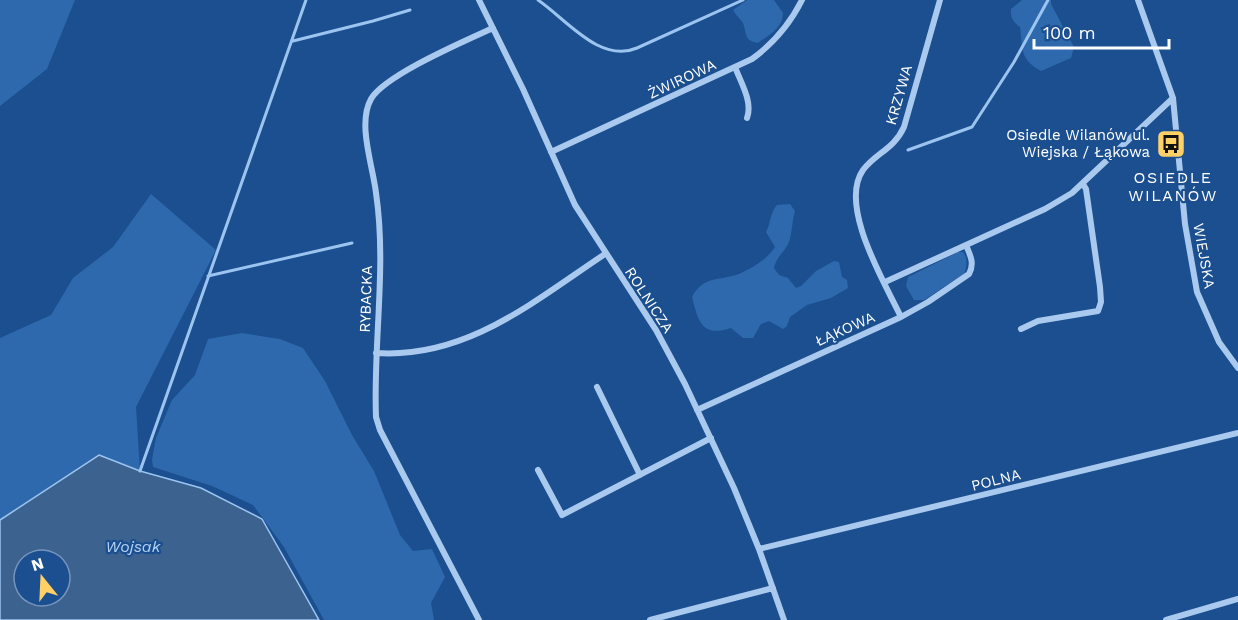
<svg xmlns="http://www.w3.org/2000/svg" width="1238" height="620" viewBox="0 0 1238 620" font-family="'Work Sans',sans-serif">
<rect width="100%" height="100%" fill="#1b4f8f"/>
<path fill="#2e69ad" d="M 0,0 L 75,0 L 47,69 L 0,106 Z
M 747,0 L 774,0 L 783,13 C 783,28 769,35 758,43 C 744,41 747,34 743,23 C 741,19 736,16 733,10 Z
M 1022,0 L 1051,0 L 1051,4 L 1074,47 L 1071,58 L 1041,71 C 1019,59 1023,48 1020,27 C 1013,22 1010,17 1011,9 Z
M 151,194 L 216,250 L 136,407 L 140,471 L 99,455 L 0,520 L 0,338 L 51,315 L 73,278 L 113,247 Z
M 790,204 L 795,211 C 792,221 792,234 789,242 C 785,252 776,257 774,268 L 779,275 L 788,278 L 796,288 L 801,286 L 816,271 L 834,261 L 839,262 L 842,277 L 847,280 L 848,288 L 831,298 L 807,305 L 790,317 L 787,326 L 783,329 L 769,321 L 761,324 L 753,338 L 743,338 L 731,328 C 701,338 698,320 692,297 C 704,274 721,282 741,273 C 753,268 768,258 775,247 L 766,232 C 771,223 770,212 777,205 Z
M 958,252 L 963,252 C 968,258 967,267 964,274 L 924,300 L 914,300 L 906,286 L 908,277 Z
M 242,333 L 280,339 L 303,348 L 325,381 L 352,435 L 374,471 L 400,535 L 413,551 L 432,549 L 445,577 L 431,603 L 434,620 L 324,620 L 284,547 L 253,505 L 212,486 L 153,467 L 152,459 L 156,438 L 172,400 L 195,375 L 208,339 Z"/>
<path fill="#3c6290" stroke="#9cc4f0" stroke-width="1.5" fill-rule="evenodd" d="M 99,455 L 140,471 L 201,488 L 262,519 L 319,620 L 0,620 L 0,520 ZM 24,560 L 60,560 L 60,596 L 24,596 Z"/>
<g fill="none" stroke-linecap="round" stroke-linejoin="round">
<path stroke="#9cc4f0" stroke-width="3" d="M 538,0 C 566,19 600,64 637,48 L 743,0
M 293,41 L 373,21 L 410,10
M 908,150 L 972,127 L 1014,62 L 1048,0
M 208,276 L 352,243
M 140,471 L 306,0"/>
<path stroke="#a9c9ee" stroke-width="6" d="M 479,0 L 523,89 L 575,205 L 656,330 L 685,384 L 734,488 L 759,549 L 784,620
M 1138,0 L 1173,98 L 1185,224 L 1197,292 L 1219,342 L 1238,368
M 735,67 C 741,83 753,102 747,118
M 551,152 L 752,59 C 774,43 790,24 802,0
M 885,282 L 966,245
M 901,317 C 885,283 838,206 863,170 C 876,153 894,149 904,127 L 940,0
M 1021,329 L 1038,321 L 1098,311 L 1101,302 L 1100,287 L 1086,189 L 1083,184
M 376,353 C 467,359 534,301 605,254
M 597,387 L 640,475
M 697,410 L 901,317 L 928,302 L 969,274 C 975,263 970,255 966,245 L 1045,209 L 1072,193 L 1173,98
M 538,470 L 562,515 L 711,438
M 759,549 L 1238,433
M 479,620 L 380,430 L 376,417 C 373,343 387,267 376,193 C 373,166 357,124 371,99 C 385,75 465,41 493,28
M 650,620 L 773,588
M 1166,620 L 1238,599"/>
</g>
<defs>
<g id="bus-square" transform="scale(1.5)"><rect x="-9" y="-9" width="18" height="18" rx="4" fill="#ffd166" stroke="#1b4f8f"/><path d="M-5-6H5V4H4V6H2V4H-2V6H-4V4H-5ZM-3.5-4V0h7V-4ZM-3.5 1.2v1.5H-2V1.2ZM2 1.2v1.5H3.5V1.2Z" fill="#111"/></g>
</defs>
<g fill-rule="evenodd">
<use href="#bus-square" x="1171" y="144"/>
</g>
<g text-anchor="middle" stroke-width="4.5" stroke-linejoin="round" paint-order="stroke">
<g font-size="15" fill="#fff" stroke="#1b4f8f">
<text transform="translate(682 79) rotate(-25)" y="5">ŻWIROWA</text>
<text transform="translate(899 95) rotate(-74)" y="5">KRZYWA</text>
<text transform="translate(1204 256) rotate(80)" y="5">WIEJSKA</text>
<text transform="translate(366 299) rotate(-88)" y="5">RYBACKA</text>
<text transform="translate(649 300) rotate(57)" y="5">ROLNICZA</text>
<text transform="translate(845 329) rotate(-24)" y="5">ŁĄKOWA</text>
<text transform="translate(996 480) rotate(-14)" y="5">POLNA</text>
</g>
<g font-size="15" fill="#fff" stroke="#1b4f8f" text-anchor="end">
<text x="1150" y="140">Osiedle Wilanów ul.<tspan x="1150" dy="17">Wiejska / Łąkowa</tspan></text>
</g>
<g font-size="16" letter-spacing="1.5" fill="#fff" stroke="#1b4f8f">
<text x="1173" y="183">OSIEDLE<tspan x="1173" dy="18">WILANÓW</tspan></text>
</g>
<g font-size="16" font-style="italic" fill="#b5d3f5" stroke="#1b4f8f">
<text x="133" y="552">Wojsak</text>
</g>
</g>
<g transform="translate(42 578) rotate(342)"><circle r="28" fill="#1b4f8f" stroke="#7695bc" stroke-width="1.5"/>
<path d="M0-4.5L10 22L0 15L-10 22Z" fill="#ffd166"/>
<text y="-9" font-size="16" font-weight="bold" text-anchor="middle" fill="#ffffff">N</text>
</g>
<path d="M1034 39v9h135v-9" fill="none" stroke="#ffffff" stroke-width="3"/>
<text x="1043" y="39" font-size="18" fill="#ffffff" stroke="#1b4f8f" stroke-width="4.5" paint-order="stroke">100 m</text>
</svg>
